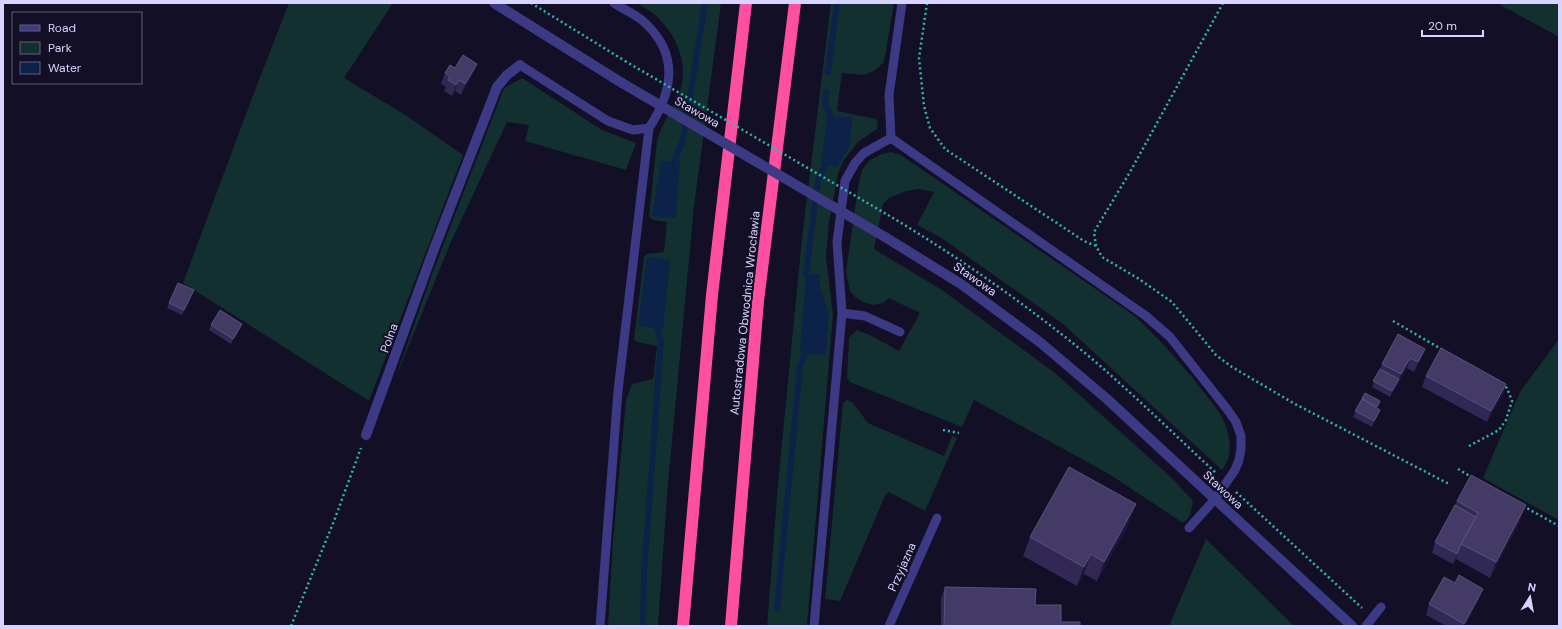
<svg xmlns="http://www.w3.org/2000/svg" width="1562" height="629" viewBox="0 0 1562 629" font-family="'DM Sans',sans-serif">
<rect width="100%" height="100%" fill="#130f26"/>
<path fill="#12302f" d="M 289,3 L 393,3 L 344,78 L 404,114 L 463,155 L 369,401 L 183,283 L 252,98 Z
M 637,3 L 721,3 L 694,206 L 667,495 L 658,626 L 608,626 L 613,541 L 626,400 L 632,384 L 653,379 L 657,346 L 637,342 L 634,339 L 644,257 L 647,254 L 664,252 L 667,222 L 653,220 L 649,216 L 657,141 C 661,124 673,110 679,94 C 689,69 679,40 662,22 C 656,14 645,8 637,3 Z
M 831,3 L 894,3 L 884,62 L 874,71 L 864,75 L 842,73 L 837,111 L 876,119 L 878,122 L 877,129 L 858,142 L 844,160 L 838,173 L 829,223 L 826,257 L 833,315 L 807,626 L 767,626 L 778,484 L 802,238 Z
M 1497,3 L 1559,3 L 1559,37 Z
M 522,78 L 602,130 L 636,143 L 626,170 L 525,141 L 529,125 L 507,122 L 450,244 L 394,382 L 432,274 L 504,88 Z
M 891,152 L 901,155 L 1132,314 C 1157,336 1178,360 1199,386 C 1208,398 1224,415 1227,430 C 1231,446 1232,456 1222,470 L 1063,324 L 940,237 L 917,225 L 934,192 L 919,189 L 906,191 L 889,198 L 883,204 L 874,249 L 942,290 L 1055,373 L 1175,481 L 1193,501 C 1191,510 1191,518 1183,523 L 1109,474 L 974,400 L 962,427 L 850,382 L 847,378 L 849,338 L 857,330 L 870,335 L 899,351 L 920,313 L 889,298 L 883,303 L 874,305 L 863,302 L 855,297 L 850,291 L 846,272 L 858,187 L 862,170 L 870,160 L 882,154 Z
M 1559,339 L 1559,520 L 1483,478 L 1520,392 Z
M 847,400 L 852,402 L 868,423 L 944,456 L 952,436 L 957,438 L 925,511 L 889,492 L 885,496 L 840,601 L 825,599 L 843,403 Z
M 1206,539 L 1294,626 L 1169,626 Z"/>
<path fill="#0c2248" d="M 827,116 L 852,117 L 850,145 L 837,167 L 821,165 Z
M 661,161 L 680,162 L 676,218 L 652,216 Z
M 647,257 L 670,260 L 663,329 L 638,326 Z
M 806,274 L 820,274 L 820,288 L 829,314 L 826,355 L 800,353 Z"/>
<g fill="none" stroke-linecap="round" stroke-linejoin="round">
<path stroke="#0c2248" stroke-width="6" d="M 828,72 L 837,3
M 826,92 L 825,105 L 831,116
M 674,162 L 683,140 L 705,3
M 806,274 L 818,180 L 825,165
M 777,608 L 800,367 L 805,353
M 643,626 L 644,574 L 661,342 L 657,328"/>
<path stroke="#2fb8b0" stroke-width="2.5" stroke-dasharray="2 3" stroke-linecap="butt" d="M 531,3 L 625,61
M 927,3 L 919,58 L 924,106 L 930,128 L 945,149 L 1084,241 L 1096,246
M 1223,3 L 1130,172 L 1094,232 L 1096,246 L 1102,257 L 1139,279 L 1172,302 L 1216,355 L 1232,367 L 1295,404 L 1449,484
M 888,215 C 960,258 1027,305 1091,358 C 1134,395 1175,435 1216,473
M 1393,321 L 1443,350
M 943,430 L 959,433
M 1469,446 L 1499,430 L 1506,420 L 1512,401 L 1507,388 L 1504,386
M 1458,469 L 1473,478
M 1236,492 L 1362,608
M 1523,506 L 1559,526
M 291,626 L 334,521 L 361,448"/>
<path stroke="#3d3a85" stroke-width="9" d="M 520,65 L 608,121 L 633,130 L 649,128 C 674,90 679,53 643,21 C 635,14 623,9 614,3
M 891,138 L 1146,316 L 1170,337 L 1227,409 L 1236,422 L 1241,436 L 1241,449 L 1239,460 L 1235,470 L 1215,499 L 1189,528
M 891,138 L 889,95 L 902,3
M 842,313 L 865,316 L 900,332
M 600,626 L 618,391 L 649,128
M 814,626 L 842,313 L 837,242 L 845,181 L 855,163 L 864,153 L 891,138
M 889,626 L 937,518
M 1366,626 L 1381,607"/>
<path stroke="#3d3a85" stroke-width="10" d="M 366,435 L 434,249 L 497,87 L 507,75 L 520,65"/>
<path stroke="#3d3a85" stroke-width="10" d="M 494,3 L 622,83
M 885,237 L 961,284 L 1041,343 L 1107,399 L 1352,626"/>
<path stroke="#ff4fa3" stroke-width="12" d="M 683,626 L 712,295 L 746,3
M 731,626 L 758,301 L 795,3"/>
<path stroke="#2fb8b0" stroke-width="2.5" stroke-dasharray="2 3" stroke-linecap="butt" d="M 625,61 L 888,215"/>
<path stroke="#3d3a85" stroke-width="10" d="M 622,83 L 885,237"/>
</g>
<path fill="#312854" d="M 477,64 L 473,74 L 461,95 L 455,91 L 452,96 L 444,91 L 446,87 L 441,84 L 445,73 L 455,68 Z
M 194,290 L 182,315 L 167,308 L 169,303 Z
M 242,324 L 240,329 L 231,344 L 209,330 L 211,325 Z
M 1425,349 L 1421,359 L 1414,372 L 1407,368 L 1390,397 L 1372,387 L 1382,364 Z
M 1426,376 L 1506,384 L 1503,394 L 1487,422 L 1422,387 Z
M 1362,398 L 1378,406 L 1377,408 L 1378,415 L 1372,427 L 1353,417 Z
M 1457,501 L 1520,521 L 1490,578 L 1456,559 L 1453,564 L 1432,553 L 1435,542 L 1455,505 Z
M 1129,523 L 1097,581 L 1084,574 L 1077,586 L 1023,556 L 1030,537 Z
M 945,587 L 1035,605 L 1061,622 L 1080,626 L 941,626 L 941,598 Z
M 1479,599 L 1465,626 L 1446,626 L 1426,615 L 1429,604 Z"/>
<path fill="#1d163a" d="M 477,64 L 473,74 L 461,95 L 465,84 Z
M 459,80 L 455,91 L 452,96 L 456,85 Z
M 242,324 L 240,329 L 231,344 L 233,339 Z
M 1425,349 L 1421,359 L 1414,372 L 1418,362 Z
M 1410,358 L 1407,368 L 1397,385 L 1401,374 Z
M 1399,379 L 1397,385 L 1390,397 L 1392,391 Z
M 1506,384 L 1503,394 L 1487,422 L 1491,411 Z
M 1380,410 L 1378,415 L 1372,427 L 1374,421 Z
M 1136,504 L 1129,523 L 1097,581 L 1104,562 Z
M 1526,505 L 1520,521 L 1490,578 L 1496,562 Z
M 1459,549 L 1456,559 L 1453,564 Z
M 1091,554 L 1084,574 L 1077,586 L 1084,567 Z
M 1483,589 L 1479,599 L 1465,626 L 1463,626 Z"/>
<path fill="#433a66" stroke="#5a527e" d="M 463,55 L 477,64 L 465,84 L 459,80 L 456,85 L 448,80 L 450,77 L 445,73 L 450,65 L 455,68 Z
M 178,283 L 194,290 L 184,310 L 169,303 Z
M 220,310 L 242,324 L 233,339 L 211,325 Z
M 1398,334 L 1425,349 L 1418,362 L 1410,358 L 1401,374 L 1382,364 Z
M 1441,348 L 1506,384 L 1491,411 L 1426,376 Z
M 1380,369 L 1399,379 L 1392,391 L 1373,381 Z
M 1365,393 L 1380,401 L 1377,407 L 1362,398 Z
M 1362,399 L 1380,410 L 1374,421 L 1355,411 Z
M 1069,467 L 1136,504 L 1104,562 L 1091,554 L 1084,567 L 1030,537 Z
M 1471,475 L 1526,505 L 1496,562 L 1461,544 L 1478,513 L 1457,501 Z
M 1455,505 L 1476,517 L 1461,544 L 1457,554 L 1435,542 Z
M 1459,575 L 1483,589 L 1464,624 L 1429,604 L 1444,577 L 1455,583 Z
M 945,587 L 1036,589 L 1035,605 L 1061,605 L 1061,622 L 1080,622 L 1080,626 L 944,626 Z"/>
<g text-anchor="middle" stroke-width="4" stroke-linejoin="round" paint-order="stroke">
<g font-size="12" fill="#d9d4ff" stroke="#130f26">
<text transform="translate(697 112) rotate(30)" y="4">Stawowa</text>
<text transform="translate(975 279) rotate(35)" y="4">Stawowa</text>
<text transform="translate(745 313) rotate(-84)" y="4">Autostradowa Obwodnica Wrocławia</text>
<text transform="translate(389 338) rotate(-70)" y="4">Polna</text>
<text transform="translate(1223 490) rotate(43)" y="4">Stawowa</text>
<text transform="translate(902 567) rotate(-66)" y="4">Przyjazna</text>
</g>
</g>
<rect width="1562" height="629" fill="none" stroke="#d9d4ff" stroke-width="8"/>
<rect x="12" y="12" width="130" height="72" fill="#130f26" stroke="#625e7d"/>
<rect x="20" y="25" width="20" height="6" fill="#3d3a85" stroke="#625e7d"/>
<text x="48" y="32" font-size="12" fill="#d9d4ff">Road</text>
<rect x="20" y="42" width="20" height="12" fill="#12302f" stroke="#625e7d"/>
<text x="48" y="52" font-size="12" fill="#d9d4ff">Park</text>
<rect x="20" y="62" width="20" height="12" fill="#0c2248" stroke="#625e7d"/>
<text x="48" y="72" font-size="12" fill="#d9d4ff">Water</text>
<g transform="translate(1530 597) rotate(11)" stroke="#130f26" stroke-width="3" paint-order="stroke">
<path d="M0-3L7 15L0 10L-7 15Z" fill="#d9d4ff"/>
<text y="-6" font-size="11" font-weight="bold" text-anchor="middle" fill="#d9d4ff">N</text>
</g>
<path d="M1422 30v6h61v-6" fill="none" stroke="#d9d4ff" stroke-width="2"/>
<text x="1428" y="30" font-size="12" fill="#d9d4ff" stroke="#130f26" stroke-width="3" paint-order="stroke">20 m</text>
</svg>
